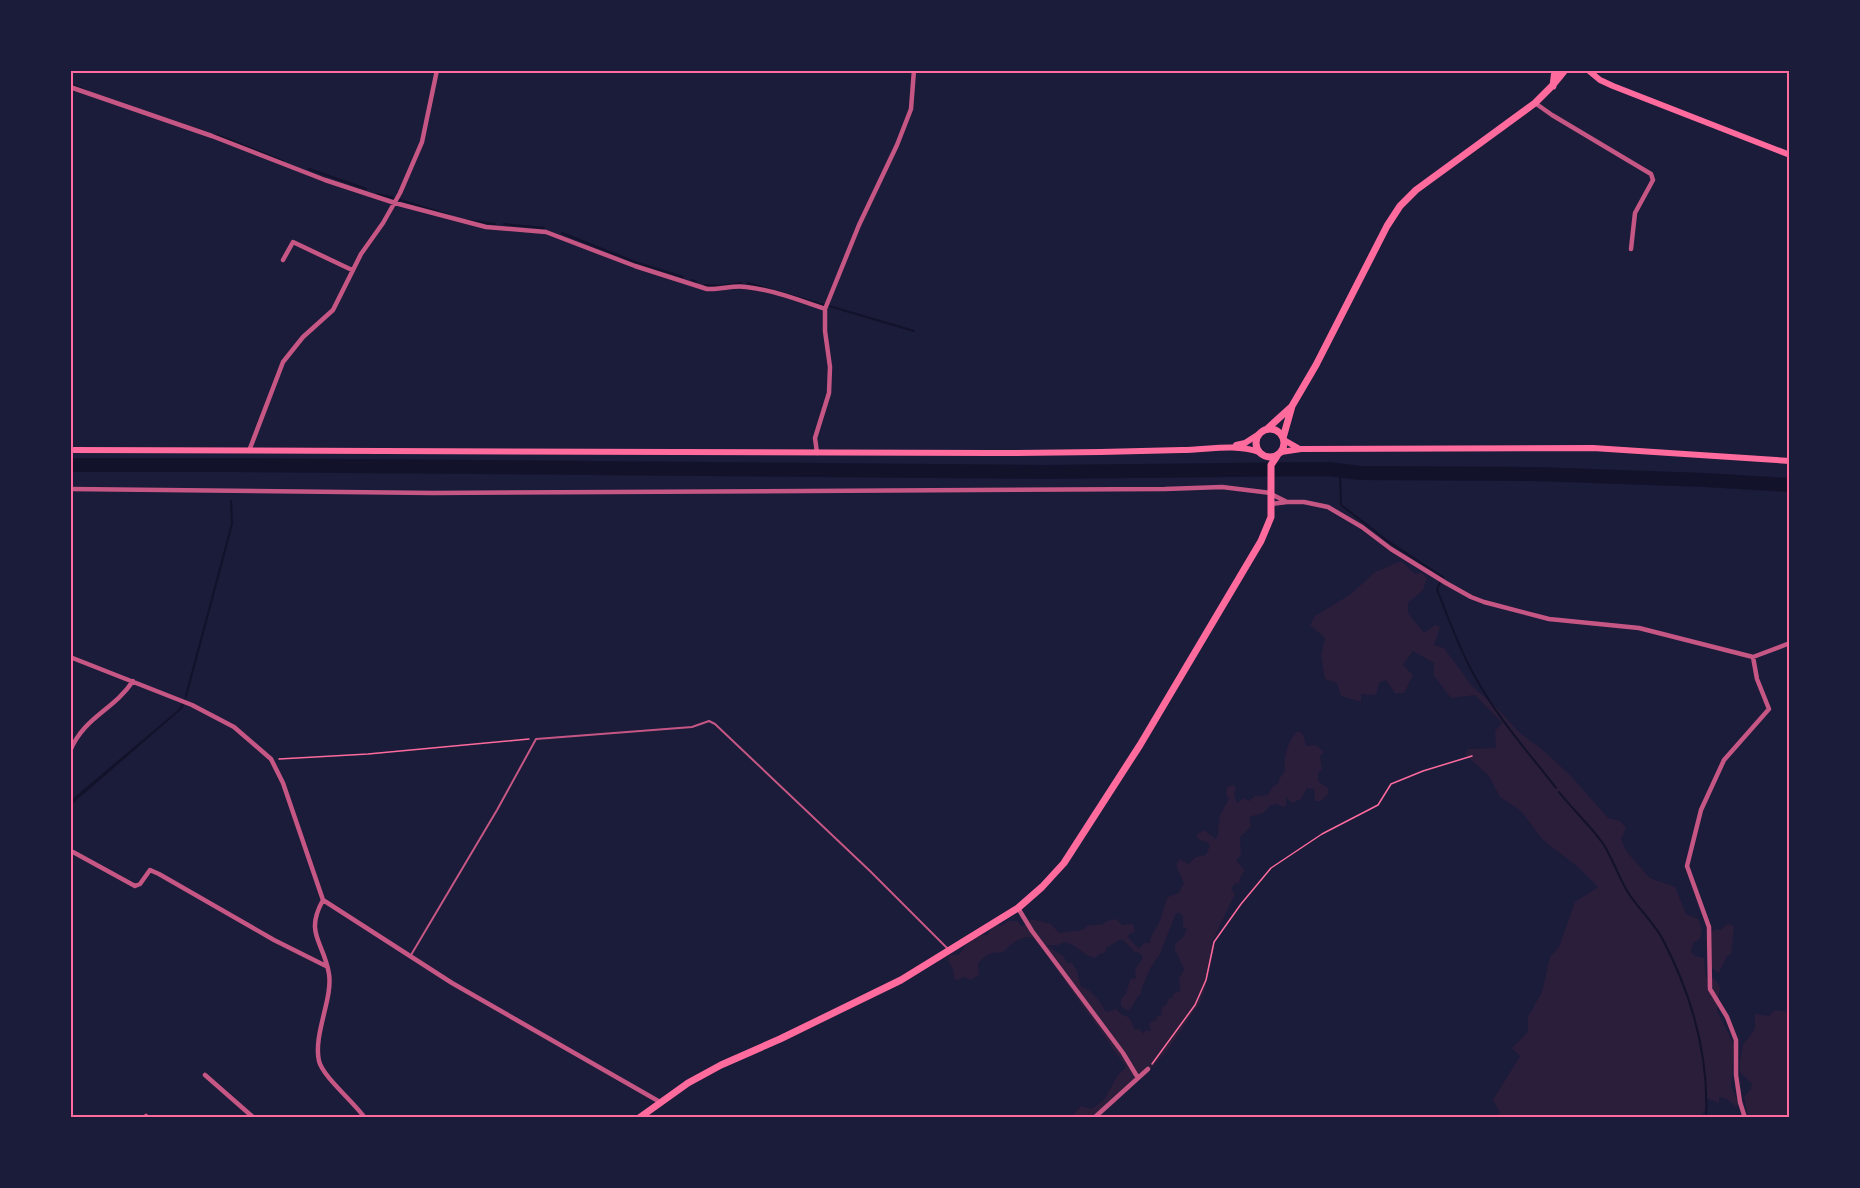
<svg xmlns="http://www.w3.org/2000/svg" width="1860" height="1188" viewBox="0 0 1860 1188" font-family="Signika,sans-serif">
<rect width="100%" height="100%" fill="#1b1b3a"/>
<path fill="#2a1e3b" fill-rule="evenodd" d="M 1401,561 L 1415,574 L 1422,573 L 1427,578 L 1423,590 L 1408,603 L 1408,613 L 1424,633 L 1435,625 L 1440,627 L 1434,645 L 1444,648 L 1472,686 L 1496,707 L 1520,733 L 1544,751 L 1571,776 L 1608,818 L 1620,821 L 1626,828 L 1621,839 L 1627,852 L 1650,878 L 1675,887 L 1686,914 L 1698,919 L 1702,929 L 1700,939 L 1693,943 L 1691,952 L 1695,956 L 1704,958 L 1706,978 L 1715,979 L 1720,987 L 1717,1010 L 1734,1045 L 1731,1086 L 1739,1104 L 1736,1107 L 1727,1099 L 1719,1097 L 1719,1103 L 1706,1098 L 1707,1108 L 1700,1117 L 1493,1117 L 1500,1113 L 1493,1100 L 1520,1056 L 1512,1048 L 1528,1032 L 1528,1017 L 1542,992 L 1550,957 L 1559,947 L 1575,902 L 1598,887 L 1578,867 L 1543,840 L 1521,811 L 1500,797 L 1489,776 L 1465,754 L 1468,749 L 1496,748 L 1495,731 L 1502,723 L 1475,695 L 1451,698 L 1434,676 L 1434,663 L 1413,651 L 1403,665 L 1413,675 L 1404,693 L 1395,693 L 1386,680 L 1379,683 L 1376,695 L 1361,694 L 1361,702 L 1341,696 L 1337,683 L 1325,679 L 1321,655 L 1325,638 L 1310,625 L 1315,616 L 1351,594 L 1375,572 Z
M 1298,731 L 1303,734 L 1306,746 L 1316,745 L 1324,752 L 1320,756 L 1322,770 L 1318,773 L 1318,781 L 1328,788 L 1328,794 L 1321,801 L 1315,801 L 1314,789 L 1307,788 L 1301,799 L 1292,803 L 1286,797 L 1286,806 L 1282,807 L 1277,804 L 1271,805 L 1263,813 L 1249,817 L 1251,827 L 1240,837 L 1241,856 L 1236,860 L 1245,871 L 1241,876 L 1239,884 L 1235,883 L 1231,889 L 1235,894 L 1211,944 L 1215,947 L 1205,990 L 1199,1004 L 1167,1051 L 1144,1076 L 1096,1117 L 1071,1117 L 1081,1106 L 1091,1109 C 1111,1098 1107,1090 1119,1074 C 1121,1072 1124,1070 1126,1067 L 1045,953 L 1032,937 C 1019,936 1011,945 1002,953 C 992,951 984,956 978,964 L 979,975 L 971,980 L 963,977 L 959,980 L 954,979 L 953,970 L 948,960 L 950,955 L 959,955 C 965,946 976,933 988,935 L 990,930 L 998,924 L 1001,926 L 1009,921 L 1017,921 L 1022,927 L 1031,919 L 1051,924 L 1059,933 L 1082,930 C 1090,923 1093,925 1102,925 L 1107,921 L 1116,919 L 1122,925 L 1133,924 L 1135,932 L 1129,934 L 1128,937 L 1139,949 L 1144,943 L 1150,943 C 1150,934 1157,929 1160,920 C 1164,912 1163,906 1168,897 L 1179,893 L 1184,883 L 1176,866 L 1179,859 L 1189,864 L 1195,857 L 1206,855 L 1210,846 L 1207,842 L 1200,840 L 1196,836 L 1203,830 L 1216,839 L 1219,832 L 1218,830 L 1220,815 L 1229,799 L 1226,794 L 1227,787 L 1234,785 L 1236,788 L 1234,795 L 1237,803 L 1244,798 L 1249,801 L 1255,796 L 1268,795 L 1273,786 L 1279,783 L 1279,779 L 1285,771 C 1283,759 1288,739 1298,731 ZM 1176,913 L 1180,913 L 1183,916 L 1183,927 L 1187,929 L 1183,937 L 1175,944 L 1175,950 L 1184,969 L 1179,979 L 1180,991 L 1173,994 L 1173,998 L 1169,998 L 1166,1005 L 1162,1007 L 1161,1016 L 1157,1015 L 1156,1021 L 1154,1020 L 1149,1024 L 1151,1031 L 1145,1030 L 1144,1034 L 1139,1029 L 1135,1030 C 1132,1023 1131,1016 1122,1015 L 1116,1009 L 1106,1012 C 1100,1002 1093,990 1081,987 L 1077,971 L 1072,963 L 1067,963 L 1064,957 L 1046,945 L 1058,945 L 1064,942 C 1077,944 1083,956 1095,958 L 1099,954 L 1105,953 L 1106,948 L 1119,940 L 1123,940 L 1135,952 L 1140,953 L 1143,958 L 1135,969 L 1136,978 L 1130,980 L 1126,994 L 1121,999 L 1121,1006 L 1128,1011 C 1134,1006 1135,999 1141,993 C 1142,985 1153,961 1159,956 Z
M 1728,924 L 1734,926 L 1731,954 L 1727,956 L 1719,973 C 1704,966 1707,949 1706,935 L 1716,929 L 1720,930 Z
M 1775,1010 L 1789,1012 L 1789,1117 L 1748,1116 L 1744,1097 L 1751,1089 L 1752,1084 L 1740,1072 L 1740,1062 L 1743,1045 L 1755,1029 L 1755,1014 L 1769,1016 Z"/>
<path fill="#12122b" d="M 186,696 L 183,708 L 71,805 L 70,801 L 178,710 Z"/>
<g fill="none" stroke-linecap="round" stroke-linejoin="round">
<path stroke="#12122b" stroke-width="2" d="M 70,84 L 87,91
M 217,135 L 283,161
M 309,169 L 366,189
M 377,194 L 394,198
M 400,200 L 449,215
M 466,220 L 495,224
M 504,224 L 544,228
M 562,233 L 635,262 L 683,277
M 692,280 L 696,282
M 748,283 L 824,305
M 705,285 L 721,286 L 741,283
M 829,306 L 914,331
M 1340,472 L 1341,505 L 1389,542 L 1443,577 L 1437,589 C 1448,618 1459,648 1474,675 C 1496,716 1528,752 1556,788
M 186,696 L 232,524 L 231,501
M 1559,792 C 1573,810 1591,826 1604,845 C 1613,860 1619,878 1629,894 C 1639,909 1653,922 1662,938 C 1691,993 1709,1055 1706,1118"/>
<path stroke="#12122b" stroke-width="14" d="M 70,465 L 238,465 L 1046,472 L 1328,469 L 1361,473 L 1535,474 L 1705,480 L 1790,485"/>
<path stroke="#ff6b9d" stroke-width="1.5" d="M 279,759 L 368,754 L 529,739
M 1152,1064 L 1195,1005 L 1206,980 L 1214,942 L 1241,904 L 1271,868 L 1322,834 L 1378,805 L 1391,784 L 1423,771 L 1472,756"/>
<path stroke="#c65784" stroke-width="2" d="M 411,955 L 497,810 L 536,739 L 692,727 L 709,721 L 715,724 L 870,871 L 947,948"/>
<path stroke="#c65784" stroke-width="4.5" d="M 70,87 L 212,136 L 325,180 L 395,203 L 486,227 L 546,232 L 635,266 L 707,289 C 720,290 733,285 746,287 C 773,290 800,300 825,309
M 1535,103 L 1552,115 L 1651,174 L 1653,180 L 1635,213 L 1631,249
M 283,260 L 293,242 L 352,270
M 249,451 L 283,362 L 303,337 L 333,310 L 361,254 L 383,223 L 400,193 L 422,142 L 437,70
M 817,453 L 815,438 L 829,393 L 830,367 L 825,331 L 825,309 L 859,225 L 897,145 L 911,109 L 914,70
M 70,489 L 433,493 L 1165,489 L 1222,487 L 1271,493
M 1287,502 L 1304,502 L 1328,507 L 1362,527 L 1391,549 L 1446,583 L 1471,597 L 1484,602 L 1549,619 L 1639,628 L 1753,657 L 1790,643
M 1271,504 L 1287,502 L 1271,494
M 70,657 L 192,705 L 234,727 L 271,759 L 283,783 L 323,900
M 70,751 C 85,716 113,711 133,681
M 73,852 L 135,886 L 140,884 L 150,870 L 159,874 L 274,940 L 326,966
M 323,900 L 452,983 L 660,1102
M 323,900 C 304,934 324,942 329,974 C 333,998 313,1035 319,1061 C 323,1077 354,1102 365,1118
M 1018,908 L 1032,931 L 1123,1053 L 1138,1078
M 205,1075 L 254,1118
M 146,1116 L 148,1118
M 1094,1118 L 1148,1069
M 1745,1118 L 1740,1102 L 1736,1075 L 1736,1040 L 1727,1017 L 1710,989 L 1709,927 L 1687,866 L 1701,810 L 1724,760 L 1769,709 L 1757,679 L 1753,657"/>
<path stroke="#ff6b9d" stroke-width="6" d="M 1588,70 L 1600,80 L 1613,86 L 1790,155
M 1284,440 L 1298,448
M 1236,445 L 1245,443 L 1259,434
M 70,450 C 377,452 684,453 991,453 C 1054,453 1118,452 1182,450 C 1207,450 1234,443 1259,452
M 1281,452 L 1301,449 L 1593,448 L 1790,461"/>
<path stroke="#ff6b9d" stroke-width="7" d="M 1553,86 L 1555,70
M1256 443a14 14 0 1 1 28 0a14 14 0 1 1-28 0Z
M 1267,429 L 1290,408
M 1283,438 L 1292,406 L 1316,365 L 1387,226 L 1400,206 L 1416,190 L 1535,103 L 1552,86 L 1565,70
M 639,1118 L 688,1083 L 721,1065 L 780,1039 L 901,980 L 1018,908 L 1042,887 L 1064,863 L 1140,745 L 1261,541 L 1271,517 L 1271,465 L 1277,456"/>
</g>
<rect width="1860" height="1188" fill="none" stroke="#1b1b3a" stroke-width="144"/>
<rect x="72" y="72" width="1716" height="1044" fill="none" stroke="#ff6b9d" stroke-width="2"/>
</svg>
